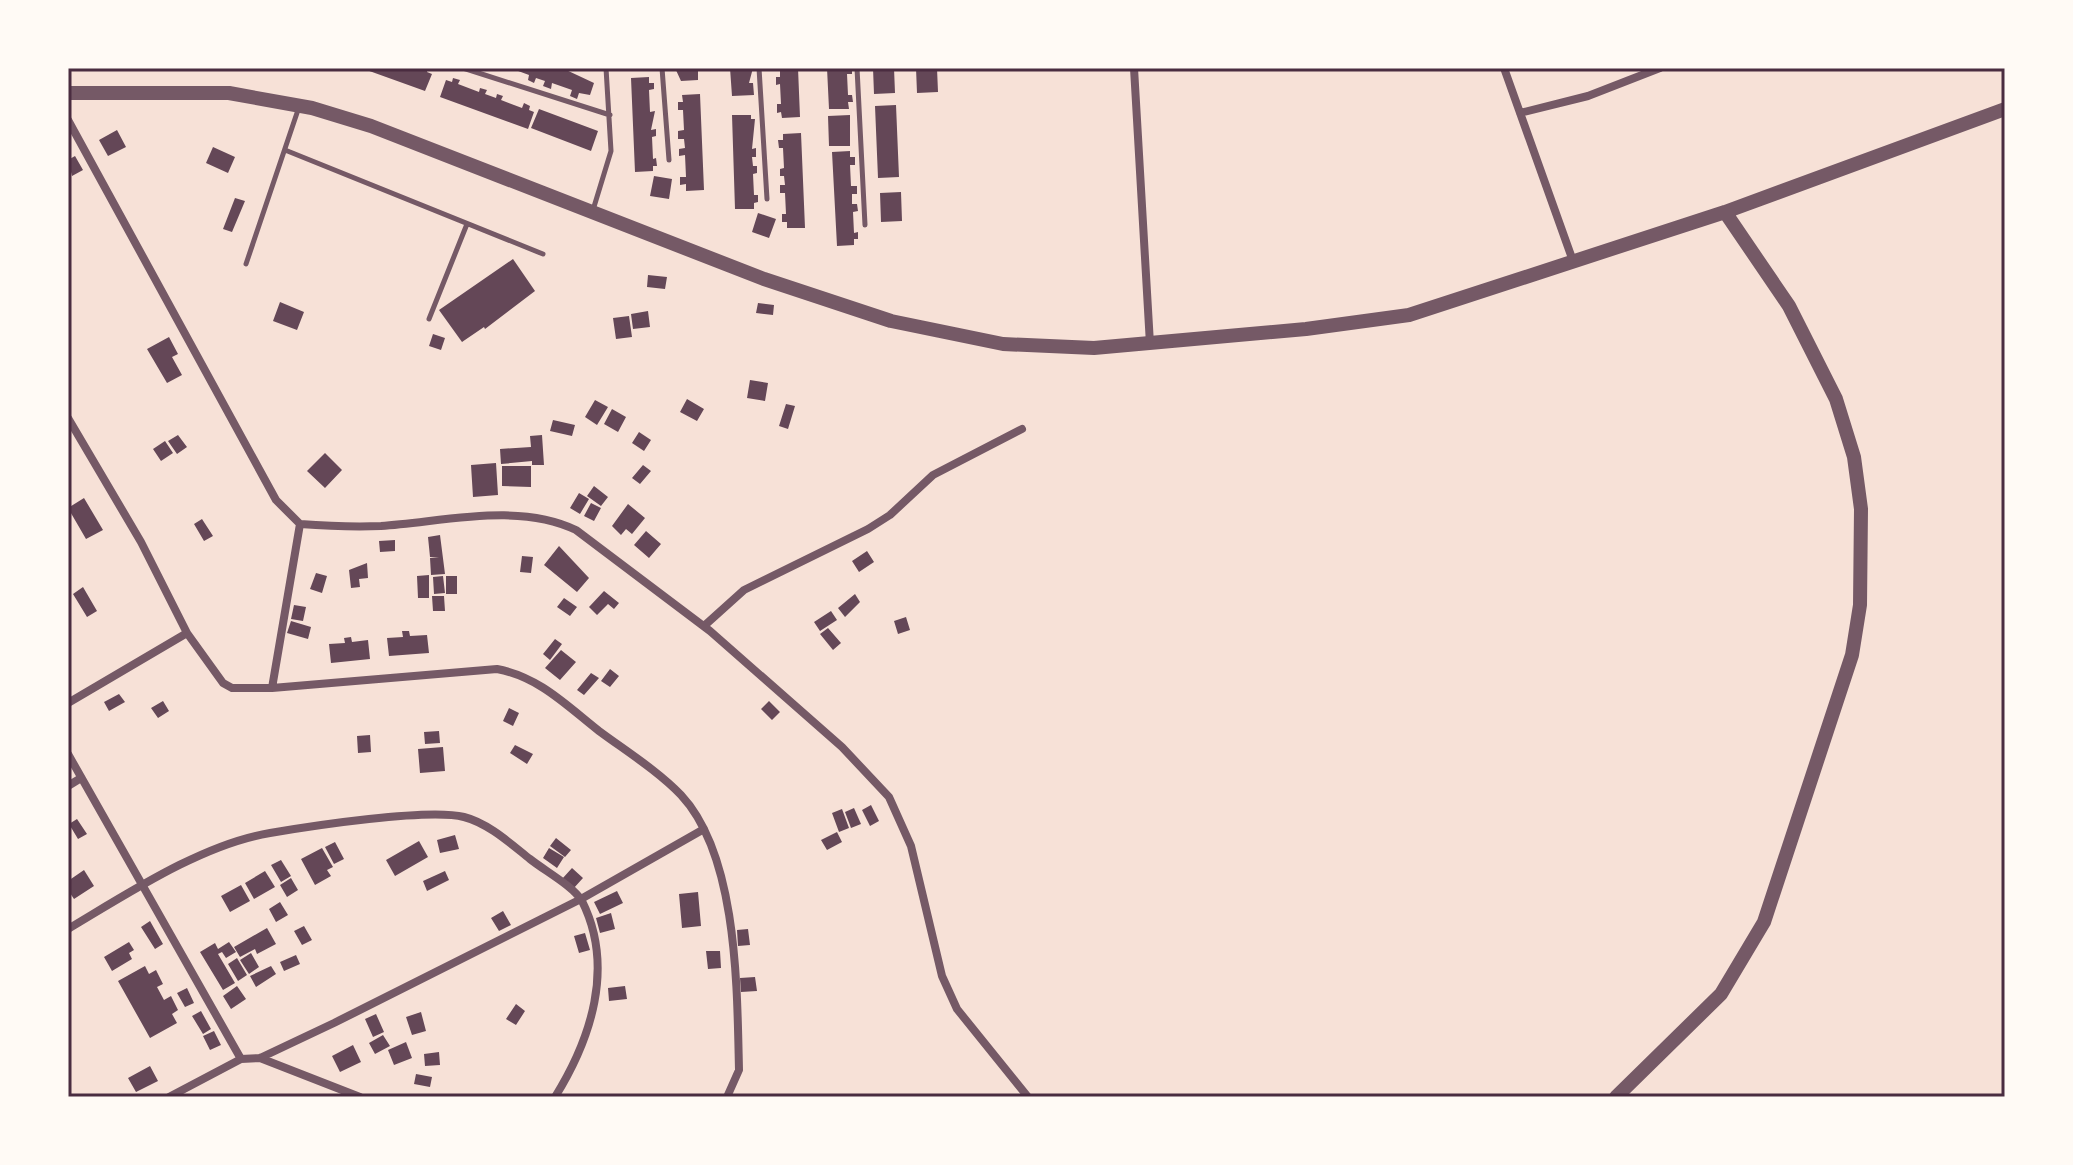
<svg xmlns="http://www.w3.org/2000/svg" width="2073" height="1165" viewBox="0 0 2073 1165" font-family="'Asap Condensed',sans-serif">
<rect width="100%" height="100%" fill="#f7e1d7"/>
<path fill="#644757" d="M 361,68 L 428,68 L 427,72 L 432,74 L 425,91 Z
M 510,68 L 562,68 L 594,83 L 590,95 L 579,93 L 577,99 L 570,96 L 572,90 L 552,83 L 551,89 L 543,86 L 545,81 L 536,78 L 534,83 L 528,80 L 529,75 Z
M 675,68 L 698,68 L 698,80 L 681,81 Z
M 730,68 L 753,68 L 749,83 L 753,83 L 754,95 L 732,96 Z
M 780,68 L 798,68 L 800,117 L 782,118 L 781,112 L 777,113 L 777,104 L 781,104 L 780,84 L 776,85 L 776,77 L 780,77 Z
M 827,68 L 852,68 L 852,74 L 847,74 L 848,95 L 852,95 L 853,102 L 848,102 L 849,109 L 829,109 Z
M 873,68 L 894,68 L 895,93 L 874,94 Z
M 916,68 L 937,68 L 938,92 L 917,93 Z
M 649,77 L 649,83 L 654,83 L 654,89 L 649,90 L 650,112 L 655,111 L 651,130 L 656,129 L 656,136 L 652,137 L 653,159 L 656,158 L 657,166 L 653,166 L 653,171 L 635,172 L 631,78 Z
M 453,78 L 460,80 L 458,84 L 479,92 L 480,88 L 487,90 L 485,94 L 496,98 L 497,94 L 503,96 L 501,100 L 522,108 L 524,103 L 530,106 L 529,110 L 534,112 L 528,129 L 440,97 L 446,80 L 452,82 Z
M 700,94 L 704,190 L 686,191 L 686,184 L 680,185 L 680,177 L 686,177 L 685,155 L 679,156 L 679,149 L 685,148 L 684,139 L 678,139 L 678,131 L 684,130 L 683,110 L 678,110 L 678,102 L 683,102 L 682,95 Z
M 896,105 L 899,177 L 878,178 L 875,106 Z
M 539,109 L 598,131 L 591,151 L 531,128 Z
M 732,115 L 751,115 L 751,119 L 755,119 L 752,149 L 756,148 L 756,157 L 752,157 L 753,166 L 757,166 L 757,173 L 753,174 L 754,195 L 758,195 L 758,202 L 754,203 L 754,209 L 735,209 Z
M 850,115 L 850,146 L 829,146 L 828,116 Z
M 117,130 L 126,147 L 108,156 L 99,140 Z
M 801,133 L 805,228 L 787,228 L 787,222 L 782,222 L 782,214 L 786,214 L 785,193 L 780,193 L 780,185 L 785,185 L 784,176 L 780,176 L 780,169 L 784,168 L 783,148 L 779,148 L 778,140 L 783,140 L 783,134 Z
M 213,147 L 235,157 L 228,173 L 206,163 Z
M 850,151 L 850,157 L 855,157 L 855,165 L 850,165 L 851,186 L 857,186 L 857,194 L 852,194 L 852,204 L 857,204 L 858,211 L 853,212 L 854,233 L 858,232 L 858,239 L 854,239 L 854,245 L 837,246 L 832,152 Z
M 75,156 L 83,170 L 72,176 L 68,160 Z
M 654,176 L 672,179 L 669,199 L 650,196 Z
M 901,192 L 902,221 L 881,222 L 880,193 Z
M 235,198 L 245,201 L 232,232 L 223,229 Z
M 758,213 L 776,219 L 769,238 L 752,232 Z
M 513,259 L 535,291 L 485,329 L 484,327 L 462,342 L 439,310 Z
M 648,275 L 667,277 L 665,289 L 647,287 Z
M 280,302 L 304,312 L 297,330 L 273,321 Z
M 758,303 L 774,305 L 773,315 L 756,313 Z
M 648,311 L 650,327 L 633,329 L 631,314 Z
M 629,316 L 632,337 L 616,339 L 613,318 Z
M 433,334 L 445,338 L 441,350 L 429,346 Z
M 169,337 L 178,354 L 172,357 L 182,375 L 167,383 L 147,349 Z
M 750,380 L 768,383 L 765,401 L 747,398 Z
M 687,399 L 704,409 L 697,421 L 680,412 Z
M 595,400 L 608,407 L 597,425 L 585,417 Z
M 786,404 L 795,406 L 788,429 L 779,426 Z
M 612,409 L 626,417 L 618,432 L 604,424 Z
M 553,420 L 575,425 L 572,436 L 550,431 Z
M 639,432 L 651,440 L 644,451 L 632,443 Z
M 178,435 L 187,447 L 177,454 L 168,441 Z
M 542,435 L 544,465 L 532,465 L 532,461 L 501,464 L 500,449 L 531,447 L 530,436 Z
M 165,441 L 173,453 L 161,461 L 153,449 Z
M 325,453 L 342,470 L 325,488 L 307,471 Z
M 496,463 L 498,495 L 473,497 L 471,465 Z
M 643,465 L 651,471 L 640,484 L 632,478 Z
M 502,466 L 531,466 L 531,487 L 502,486 Z
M 594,486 L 608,497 L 601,506 L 587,496 Z
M 579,493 L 589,499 L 580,514 L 570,508 Z
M 84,498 L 103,530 L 86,539 L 68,508 Z
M 591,503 L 601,508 L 594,521 L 584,516 Z
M 628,504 L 645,518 L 632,534 L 626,529 L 621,535 L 612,526 Z
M 202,519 L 213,536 L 204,541 L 194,524 Z
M 646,531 L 661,544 L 649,558 L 634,545 Z
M 440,535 L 445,574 L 431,575 L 430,558 L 439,557 L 430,557 L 428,537 Z
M 395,540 L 395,551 L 380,552 L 379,541 Z
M 559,546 L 589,578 L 577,592 L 544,565 Z
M 867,551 L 874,562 L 859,572 L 852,561 Z
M 522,556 L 533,557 L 531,573 L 520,572 Z
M 367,563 L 368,578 L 359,579 L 360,587 L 351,588 L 349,570 Z
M 316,573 L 327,576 L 322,593 L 310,589 Z
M 429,575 L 429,598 L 418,598 L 417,576 Z
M 443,576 L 445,593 L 434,594 L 433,577 Z
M 446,576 L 457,576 L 457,594 L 446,594 Z
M 83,587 L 97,611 L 87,617 L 73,594 Z
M 604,591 L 619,603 L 614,609 L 608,604 L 597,615 L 589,607 Z
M 855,594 L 860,602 L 845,617 L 838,608 Z
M 432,596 L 444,596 L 445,611 L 433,611 Z
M 564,598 L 577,607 L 570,616 L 557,607 Z
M 294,605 L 306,607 L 303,621 L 291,619 Z
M 831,611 L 837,620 L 820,631 L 814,622 Z
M 906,617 L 910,630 L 898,634 L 894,621 Z
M 291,621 L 311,627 L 308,639 L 287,633 Z
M 828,628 L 841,643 L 833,650 L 820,634 Z
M 402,631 L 409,631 L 410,636 L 427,635 L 429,653 L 389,656 L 387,638 L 403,637 Z
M 351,637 L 352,642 L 368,640 L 370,659 L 331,663 L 329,644 L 345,643 L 344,638 Z
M 555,639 L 562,644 L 550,660 L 543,654 Z
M 561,650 L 576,662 L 560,680 L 545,668 Z
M 610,669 L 619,676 L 610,687 L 601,681 Z
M 591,673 L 599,678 L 584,695 L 577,690 Z
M 119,694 L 125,702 L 109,711 L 104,702 Z
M 163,701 L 169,711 L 158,718 L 151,708 Z
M 769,701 L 780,712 L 772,720 L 761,709 Z
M 509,708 L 519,713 L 513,726 L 503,721 Z
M 439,731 L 440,743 L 425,744 L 424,732 Z
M 370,735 L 371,752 L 358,753 L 357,736 Z
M 515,745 L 533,754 L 527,764 L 510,753 Z
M 443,747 L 445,771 L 420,773 L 418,749 Z
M 871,805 L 879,821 L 870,826 L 862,810 Z
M 854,808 L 861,824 L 851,828 L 845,812 Z
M 842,809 L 849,828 L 839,832 L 832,813 Z
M 77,819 L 87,834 L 78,839 L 69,824 Z
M 837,832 L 842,842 L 827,850 L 821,840 Z
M 455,835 L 459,849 L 440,853 L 437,840 Z
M 556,838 L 571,850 L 565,857 L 550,846 Z
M 419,841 L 428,857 L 395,876 L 386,860 Z
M 335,842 L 344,859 L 334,864 L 325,847 Z
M 322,848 L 333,867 L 327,870 L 331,876 L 315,885 L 301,859 Z
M 549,848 L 564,857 L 557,868 L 543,858 Z
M 281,860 L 291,876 L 281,882 L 271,865 Z
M 572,868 L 583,878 L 573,889 L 562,879 Z
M 84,870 L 94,886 L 74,899 L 68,890 L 68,881 Z
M 265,871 L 275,887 L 254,899 L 245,883 Z
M 445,871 L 449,880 L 427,891 L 423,881 Z
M 291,878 L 298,890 L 287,897 L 280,885 Z
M 241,885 L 250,901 L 230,912 L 221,896 Z
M 617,891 L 623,903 L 600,914 L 594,902 Z
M 698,892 L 701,926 L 682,928 L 679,894 Z
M 280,902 L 288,915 L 276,922 L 269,909 Z
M 503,911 L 511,925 L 499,931 L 491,918 Z
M 611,913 L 615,929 L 600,933 L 596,918 Z
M 150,921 L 163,944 L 155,949 L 141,927 Z
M 304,926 L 312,940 L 302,945 L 294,931 Z
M 267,928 L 276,944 L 257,954 L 255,949 L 240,957 L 234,947 Z
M 748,929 L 750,945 L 738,946 L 737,930 Z
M 585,933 L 590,950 L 579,953 L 574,936 Z
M 129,942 L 134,950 L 129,953 L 132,959 L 112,971 L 104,957 Z
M 229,942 L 236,952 L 226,958 L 222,952 L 218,954 L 235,983 L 223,990 L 200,952 L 215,943 L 218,949 Z
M 706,951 L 720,951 L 721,968 L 708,969 Z
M 251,953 L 259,967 L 249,974 L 240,960 Z
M 296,955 L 300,964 L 284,971 L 280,962 Z
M 237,958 L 247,975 L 238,981 L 228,964 Z
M 145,966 L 149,974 L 156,970 L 163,984 L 157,987 L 164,1000 L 171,996 L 178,1010 L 172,1014 L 177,1023 L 150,1038 L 118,981 Z
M 271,966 L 276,974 L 256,987 L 250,976 Z
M 755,977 L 757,991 L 741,992 L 740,978 Z
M 237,986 L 246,999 L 231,1009 L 223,996 Z
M 625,986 L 627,999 L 609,1001 L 608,988 Z
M 187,988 L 194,1003 L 185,1007 L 177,993 Z
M 516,1004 L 525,1011 L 516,1025 L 506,1019 Z
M 201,1011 L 211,1029 L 203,1034 L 192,1016 Z
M 421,1012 L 426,1031 L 412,1035 L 406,1017 Z
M 376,1014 L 384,1032 L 373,1037 L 365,1019 Z
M 214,1031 L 221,1045 L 210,1050 L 203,1036 Z
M 383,1035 L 390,1046 L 375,1054 L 369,1043 Z
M 406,1042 L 412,1058 L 394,1065 L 388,1050 Z
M 353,1045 L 361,1062 L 340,1072 L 332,1056 Z
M 439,1052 L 440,1065 L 425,1066 L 424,1054 Z
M 150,1066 L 158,1081 L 136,1092 L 128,1078 Z
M 416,1074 L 432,1077 L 430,1087 L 414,1084 Z"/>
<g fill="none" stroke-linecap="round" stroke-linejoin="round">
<path stroke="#755966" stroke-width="5" d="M 463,68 L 610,115
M 662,68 L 669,160
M 759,68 L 767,199
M 857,68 L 865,225
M 285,150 L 543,254
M 593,210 L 611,151 L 606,68
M 246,264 L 299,107
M 429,319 L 467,224"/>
<path stroke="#755966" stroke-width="8" d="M 1134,68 L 1150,344
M 1504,68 L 1573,261
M 1520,113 L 1588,96 L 1660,68
M 68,120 L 276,500 L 300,524 C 327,526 354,527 381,526 C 443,522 518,502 576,530 L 710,631 L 842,747 L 889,797 L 911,846 L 942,976 L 957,1009 L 1028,1097
M 68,418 L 141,542 L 187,633 L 223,683 L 232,688 L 272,688 L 497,669 C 539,677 566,705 599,731 C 626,751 658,771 681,795 C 738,856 737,989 739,1070 L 727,1097
M 704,626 L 744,590 L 868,529 L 890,515 L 933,475 L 1022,429
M 272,688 L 300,524
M 68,703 L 187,633
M 68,754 L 241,1059
M 68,786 L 81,778
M 68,929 C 127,894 202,844 270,833 C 311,826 428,808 464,817 C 488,823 511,844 530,859 C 545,871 573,886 582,901 C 615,967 591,1039 555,1097
M 260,1058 L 360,1097
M 169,1097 L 241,1059 L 260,1058 L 334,1023 L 581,899 L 704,829"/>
<path stroke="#755966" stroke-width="14" d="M 68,93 L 229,93 L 312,108 L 371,126 L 764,279 L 891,321 L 1003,344 L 1094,348 L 1306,329 L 1409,315 L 1725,212 L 2005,109
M 1616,1097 L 1721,994 L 1764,922 L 1852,655 L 1860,605 L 1861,509 L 1854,457 L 1836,399 L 1789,306 L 1725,212"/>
</g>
<rect width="2073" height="1165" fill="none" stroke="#fffaf5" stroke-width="140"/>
<rect x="70" y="70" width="1933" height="1025" fill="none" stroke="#4a2c40" stroke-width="3"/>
</svg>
